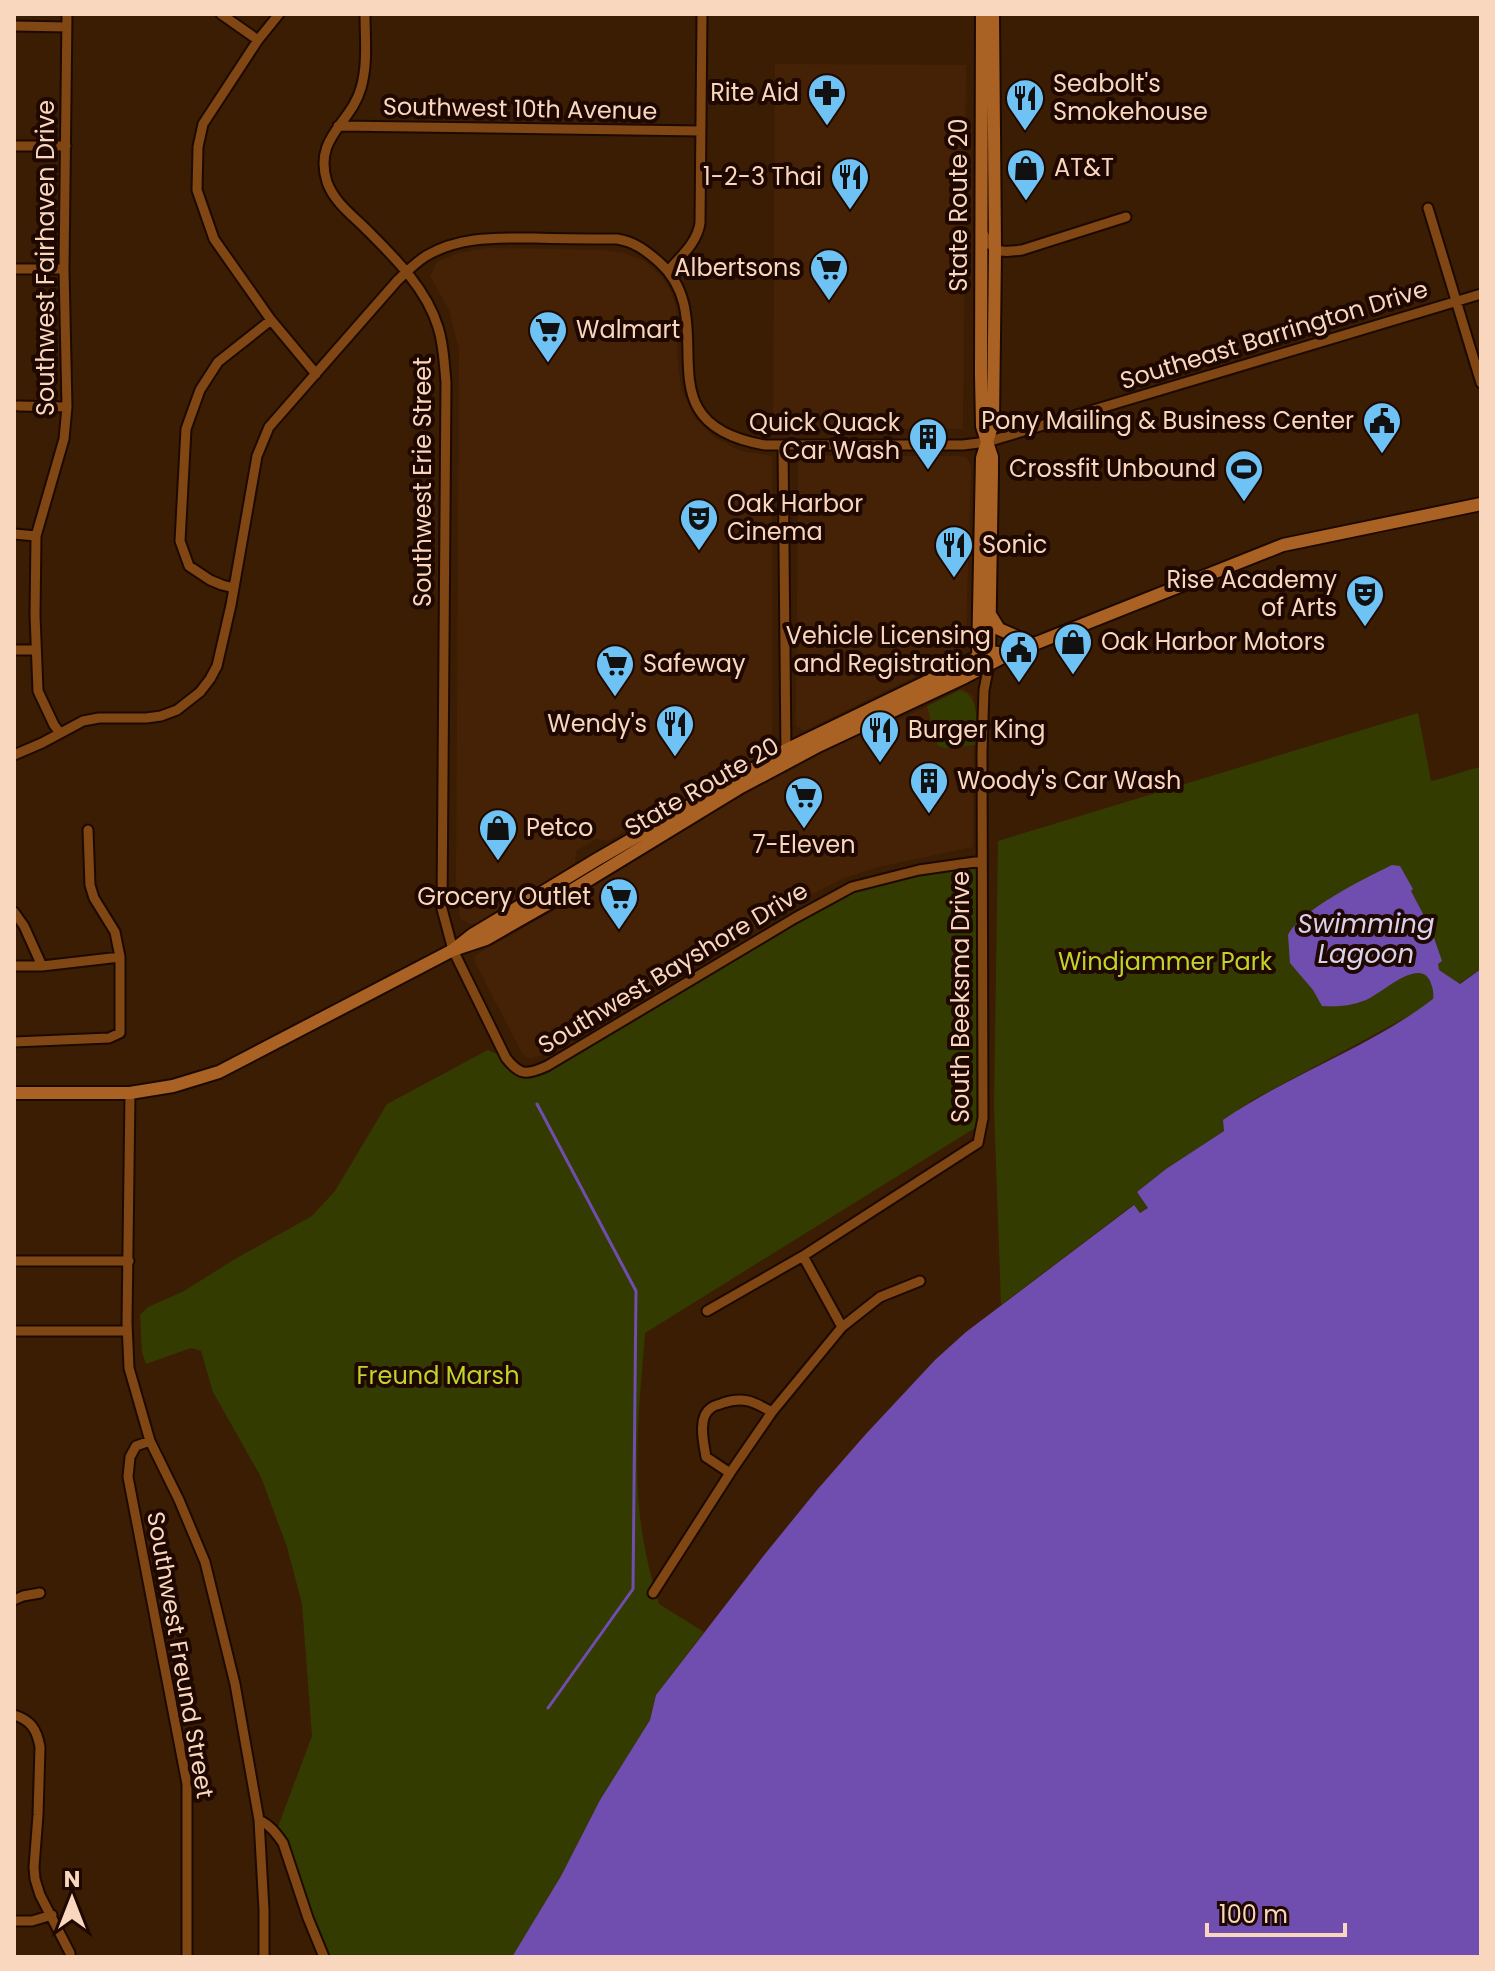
<svg xmlns="http://www.w3.org/2000/svg" width="1495" height="1971" viewBox="0 0 1495 1971" font-family="Poppins,sans-serif">
<rect width="100%" height="100%" fill="#3b1d04"/>
<path fill="#452205" d="M 775,64 L 966,65 L 963,429 L 773,428 Z
M 488,248 L 603,250 L 624,253 L 645,261 L 662,277 L 671,292 L 676,306 L 678,368 L 682,391 L 695,418 L 714,437 L 738,450 L 772,456 L 772,733 L 773,740 L 772,745 L 765,752 L 662,815 L 648,817 L 608,841 L 596,839 L 576,851 L 575,865 L 477,923 L 470,924 L 460,918 L 456,882 L 459,349 L 449,310 L 430,276 L 437,262 L 458,253 Z
M 806,456 L 960,456 L 966,457 L 971,465 L 971,475 L 966,630 L 966,641 L 963,647 L 958,654 L 945,662 L 806,730 L 802,730 L 796,726 L 798,463 L 801,458 Z
M 962,689 L 972,694 L 974,698 L 973,847 L 878,867 L 844,878 L 801,900 L 544,1054 L 534,1058 L 528,1058 L 523,1055 L 476,964 L 474,958 L 477,954 L 555,910 L 734,800 L 815,754 L 873,726 L 889,724 L 915,712 Z"/>
<path fill="#343b00" d="M 960,690 C 983,698 975,726 975,745 L 945,748 L 938,746 L 927,706 Z
M 1418,713 L 1431,781 C 1449,777 1463,771 1481,767 L 1481,969 L 1416,1012 L 1251,1101 L 1224,1120 L 1224,1131 L 1166,1169 L 1137,1192 L 1148,1208 L 1140,1213 L 1133,1205 L 1001,1305 L 994,1107 L 998,841 Z
M 982,861 L 983,1123 L 645,1333 C 641,1386 635,1440 638,1494 C 640,1531 648,1568 659,1604 L 704,1632 L 656,1695 L 650,1720 L 600,1800 L 561,1876 L 512,1957 L 324,1957 L 276,1832 L 312,1736 L 302,1604 L 287,1547 L 261,1477 L 213,1392 L 201,1351 L 191,1348 L 146,1364 L 142,1352 L 140,1315 L 148,1307 L 184,1291 L 235,1259 L 312,1216 L 335,1191 L 387,1104 L 488,1050 L 506,1058 L 515,1070 L 536,1071 L 852,887 Z"/>
<path fill="#704eb0" d="M 1392,865 L 1400,866 L 1413,889 L 1411,891 L 1431,929 L 1442,961 L 1438,964 L 1439,970 L 1460,984 L 1481,969 L 1481,1957 L 512,1957 L 561,1876 L 600,1800 L 650,1720 L 656,1695 L 765,1554 L 817,1490 L 865,1435 L 935,1360 L 966,1332 L 1134,1205 L 1140,1213 L 1148,1208 L 1137,1192 L 1166,1169 L 1224,1131 L 1223,1120 C 1290,1074 1369,1048 1433,999 C 1434,993 1433,988 1430,981 C 1419,957 1381,994 1366,1000 C 1351,1006 1337,1007 1322,1006 L 1313,990 L 1290,963 L 1288,935 C 1301,910 1365,878 1392,865 Z"/>
<g fill="none" stroke-linecap="round" stroke-linejoin="round">
<path stroke="#704eb0" stroke-width="3" d="M 537,1104 L 636,1291 L 633,1589 L 548,1708"/>
<g stroke="#1c0a00" stroke-width="13">
<path id="minor" d="M 221,14 L 258,40
M 279,14 L 258,40 L 203,124 L 198,147 L 197,190 L 214,239 L 271,320 L 316,374
M 365,14 C 365,38 368,64 361,88 C 351,124 313,137 327,182 C 334,202 352,215 366,229 C 394,257 426,288 438,327 C 444,345 444,363 446,382 L 442,909 L 453,950 L 506,1058 C 520,1076 527,1075 547,1066 L 795,918 L 852,887 L 919,870 L 982,861
M 14,26 L 67,27
M 338,126 L 701,131
M 14,146 L 66,146
M 1428,208 L 1481,383
M 982,231 C 992,253 999,253 1022,250 L 1126,217
M 14,269 L 64,269
M 669,270 C 681,256 697,243 700,223 L 702,14
M 18,406 L 67,407
M 783,445 L 786,753
M 14,534 L 36,536
M 234,588 L 222,585 L 210,580 L 189,566 L 180,541 L 186,429 L 200,390 L 218,362 L 271,320
M 14,650 L 35,650
M 60,733 L 54,725 L 38,691 L 35,615 L 36,536 L 64,439 L 67,407 L 64,269 L 67,14
M 14,755 L 42,743 L 83,721 L 99,718 L 146,718 L 161,716 L 177,710 L 200,692 L 210,679 L 217,666 L 231,605 L 257,456 L 269,427 L 397,281 C 406,272 415,263 426,256 C 460,236 497,238 535,238 C 563,239 590,239 617,239 C 635,242 645,250 659,262 C 726,322 635,423 765,445 L 963,445 L 987,442 L 1481,294
M 14,912 L 24,926 L 42,966
M 14,966 L 42,966 L 120,957
M 14,1042 L 109,1038 L 120,1033 L 120,957 L 115,932 L 94,898 L 90,885 L 88,830
M 130,1093 L 127,1323 L 129,1368 L 150,1441 L 179,1500 L 205,1562 L 235,1684 L 259,1820 L 264,1910 L 264,1957
M 803,1256 L 842,1327
M 14,1261 L 129,1261
M 707,1311 L 803,1256 L 978,1143 L 983,1118 L 982,751 L 984,690 L 989,665
M 14,1331 L 127,1331
M 150,1441 L 136,1446 L 130,1457 L 128,1477 L 187,1784 L 187,1957
M 730,1473 L 706,1457 C 704,1444 697,1417 711,1408 C 714,1405 719,1405 723,1403 C 744,1396 754,1402 772,1412
M 653,1593 L 730,1473 L 772,1412 L 842,1327 L 880,1297 L 920,1281
M 14,1600 L 23,1596 L 40,1593
M 14,1715 C 31,1720 37,1730 40,1747 L 38,1815 L 34,1867 L 35,1879 L 40,1895 L 70,1953 L 70,1957
M 259,1820 C 270,1825 276,1833 283,1843 L 308,1918 L 324,1957
M 14,1921 L 32,1921 L 52,1915"/>
</g>
<g stroke="#1c0a00" stroke-width="16">
<path id="major" d="M 991,616 L 999,629 L 1033,644
M 989,658 L 992,472 L 992,457 L 987,442 L 993,423 L 995,250 L 993,14
M 978,661 L 982,458 L 987,442 L 982,426 L 981,375 L 982,14
M 453,950 L 486,939 L 572,890 L 741,787 L 820,745 L 965,677 L 1009,654 L 1283,545 L 1481,504
M 14,1093 L 130,1093 L 173,1086 L 219,1072 L 453,950 L 472,935 L 596,860 L 786,750 L 978,657 L 989,652 L 1008,654"/>
</g>
<use href="#minor" stroke="#804614" stroke-width="9"/>
<use href="#major" stroke="#aa6124" stroke-width="12"/>
</g>
<defs>
<g id="pharmacy-pin" transform="scale(2)"><path d="M0 17L-7.5 6A9.5 9.5 0 1 1 7.5 6Z" fill="#6fc2f4" stroke="#1e0800"/><path d="M-2-6h4v4h4v4h-4v4h-4v-4h-4v-4h4Z" fill="#111"/></g>
<g id="restaurant-pin" transform="scale(2)"><path d="M0 17L-7.5 6A9.5 9.5 0 1 1 7.5 6Z" fill="#6fc2f4" stroke="#1e0800"/><path d="M-5-6h1v4h1v-4h1v4h1v-4h1v5L-1.5 .5V6h-2V.5L-5-1ZM5-6V6H3V1.5H1.5Q1.5-4 5-6Z" fill="#111"/></g>
<g id="shop-pin" transform="scale(2)"><path d="M0 17L-7.5 6A9.5 9.5 0 1 1 7.5 6Z" fill="#6fc2f4" stroke="#1e0800"/><path d="M-5-2.5h2.3a2.7 3.5 0 0 1 5.4 0H5L5.5 6h-11ZM-1.5-2.5h3a1.5 2.3 0 0 0-3 0Z" fill="#111"/></g>
<g id="supermarket-pin" transform="scale(2)"><path d="M0 17L-7.5 6A9.5 9.5 0 1 1 7.5 6Z" fill="#6fc2f4" stroke="#1e0800"/><path d="M-6-5.5h2.5l.6 2H6L4.5 2H-2.5L-4.4-4H-6ZM-1.5 3.2a1.3 1.3 0 1 0 .1 0ZM3 3.2a1.3 1.3 0 1 0 .1 0Z" fill="#111"/></g>
<g id="civic-pin" transform="scale(2)"><path d="M0 17L-7.5 6A9.5 9.5 0 1 1 7.5 6Z" fill="#6fc2f4" stroke="#1e0800"/><path d="M-.6-6.5H3V-4.5H.6V-3L4-1V1h2V6H-6V1h2V-1L-.6-3ZM-1.2 2.5V6h2.4V2.5Z" fill="#111"/></g>
<g id="building-pin" transform="scale(2)"><path d="M0 17L-7.5 6A9.5 9.5 0 1 1 7.5 6Z" fill="#6fc2f4" stroke="#1e0800"/><path d="M-4-6H4V6H1V3H-1V6H-4ZM-2.5-4.3h1.7v1.8h-1.7ZM.8-4.3h1.7v1.8H.8ZM-2.5-1h1.7V.8h-1.7ZM.8-1h1.7V.8H.8Z" fill="#111"/></g>
<g id="stadium-pin" transform="scale(2)"><path d="M0 17L-7.5 6A9.5 9.5 0 1 1 7.5 6Z" fill="#6fc2f4" stroke="#1e0800"/><path d="M0-5a6.5 5 0 1 0 0 10a6.5 5 0 1 0 0-10ZM-3.5-1.8h7v3.6h-7Z" fill="#111"/></g>
<g id="theatre-pin" transform="scale(2)"><path d="M0 17L-7.5 6A9.5 9.5 0 1 1 7.5 6Z" fill="#6fc2f4" stroke="#1e0800"/><path d="M-5-5.5Q0-4 5-5.5V0Q5 5 0 6Q-5 5-5 0ZM-3.3-2.5H-1v1.5H-3.3ZM1-2.5H3.3v1.5H1ZM-2.8 1Q0 5.5 2.8 1Z" fill="#111"/></g>
</defs>
<g fill-rule="evenodd">
<use href="#pharmacy-pin" x="827" y="93"/>
<use href="#restaurant-pin" x="1025" y="98"/>
<use href="#shop-pin" x="1026" y="168"/>
<use href="#restaurant-pin" x="850" y="177"/>
<use href="#supermarket-pin" x="829" y="268"/>
<use href="#supermarket-pin" x="548" y="330"/>
<use href="#civic-pin" x="1382" y="421"/>
<use href="#building-pin" x="928" y="437"/>
<use href="#stadium-pin" x="1244" y="469"/>
<use href="#theatre-pin" x="699" y="518"/>
<use href="#restaurant-pin" x="954" y="545"/>
<use href="#theatre-pin" x="1365" y="594"/>
<use href="#shop-pin" x="1073" y="642"/>
<use href="#civic-pin" x="1019" y="650"/>
<use href="#supermarket-pin" x="615" y="664"/>
<use href="#restaurant-pin" x="675" y="724"/>
<use href="#restaurant-pin" x="880" y="730"/>
<use href="#building-pin" x="929" y="781"/>
<use href="#supermarket-pin" x="804" y="796"/>
<use href="#shop-pin" x="498" y="828"/>
<use href="#supermarket-pin" x="619" y="897"/>
</g>
<g text-anchor="middle" stroke-width="8" stroke-linejoin="round" paint-order="stroke">
<g font-size="24" fill="#f9d7bf" stroke="#1e0800" text-anchor="start">
<text x="1053" y="92">Seabolt's<tspan x="1053" dy="28">Smokehouse</tspan></text>
<text x="799" y="101" text-anchor="end">Rite Aid</text>
<text x="1054" y="176">AT&amp;T</text>
<text x="822" y="185" text-anchor="end">1-2-3 Thai</text>
<text x="801" y="276" text-anchor="end">Albertsons</text>
<text x="576" y="338">Walmart</text>
<text x="1354" y="429" text-anchor="end">Pony Mailing &amp; Business Center</text>
<text x="900" y="431" text-anchor="end">Quick Quack<tspan x="900" dy="28">Car Wash</tspan></text>
<text x="1216" y="477" text-anchor="end">Crossfit Unbound</text>
<text x="727" y="512">Oak Harbor<tspan x="727" dy="28">Cinema</tspan></text>
<text x="982" y="553">Sonic</text>
<text x="1337" y="588" text-anchor="end">Rise Academy<tspan x="1337" dy="28">of Arts</tspan></text>
<text x="991" y="644" text-anchor="end">Vehicle Licensing<tspan x="991" dy="28">and Registration</tspan></text>
<text x="1101" y="650">Oak Harbor Motors</text>
<text x="643" y="672">Safeway</text>
<text x="647" y="732" text-anchor="end">Wendy's</text>
<text x="908" y="738">Burger King</text>
<text x="957" y="789">Woody's Car Wash</text>
<text x="526" y="836">Petco</text>
<text x="804" y="853" text-anchor="middle">7-Eleven</text>
<text x="591" y="905" text-anchor="end">Grocery Outlet</text>
</g>
<g font-size="24" fill="#f9d7bf" stroke="#1e0800">
<text transform="translate(520 109) rotate(1)" y="8">Southwest 10th Avenue</text>
<text transform="translate(959 205) rotate(-90)" y="8">State Route 20</text>
<text transform="translate(46 258) rotate(-90)" y="8">Southwest Fairhaven Drive</text>
<text transform="translate(1274 335) rotate(-17)" y="8">Southeast Barrington Drive</text>
<text transform="translate(423 482) rotate(-90)" y="8">Southwest Erie Street</text>
<text transform="translate(702 787) rotate(-30)" y="8">State Route 20</text>
<text transform="translate(673 968) rotate(-31)" y="8">Southwest Bayshore Drive</text>
<text transform="translate(961 997) rotate(-90)" y="8">South Beeksma Drive</text>
<text transform="translate(180 1655) rotate(80)" y="8">Southwest Freund Street</text>
</g>
<g font-size="24" fill="#c0d429" stroke="#1e0800">
<text x="1165" y="970">Windjammer Park</text>
<text x="438" y="1384">Freund Marsh</text>
</g>
<g font-size="26" font-style="italic" fill="#d8d2ec" stroke="#1e0800">
<text x="1366" y="933">Swimming<tspan x="1366" dy="30">Lagoon</tspan></text>
</g>
</g>
<rect width="1495" height="1971" fill="none" stroke="#f9d7bf" stroke-width="32"/>
<g transform="translate(72 1899)" stroke="#1e0800" stroke-width="6" paint-order="stroke">
<path d="M0-6L14 30L0 20L-14 30Z" fill="#f9d7bf"/>
<text y="-12" font-size="22" font-weight="bold" text-anchor="middle" fill="#f9d7bf">N</text>
</g>
<path d="M1207 1923v12h138v-12" fill="none" stroke="#f9d7bf" stroke-width="4"/>
<text x="1219" y="1923" font-size="24" fill="#f9d7bf" stroke="#1e0800" stroke-width="6" paint-order="stroke">100 m</text>
</svg>
